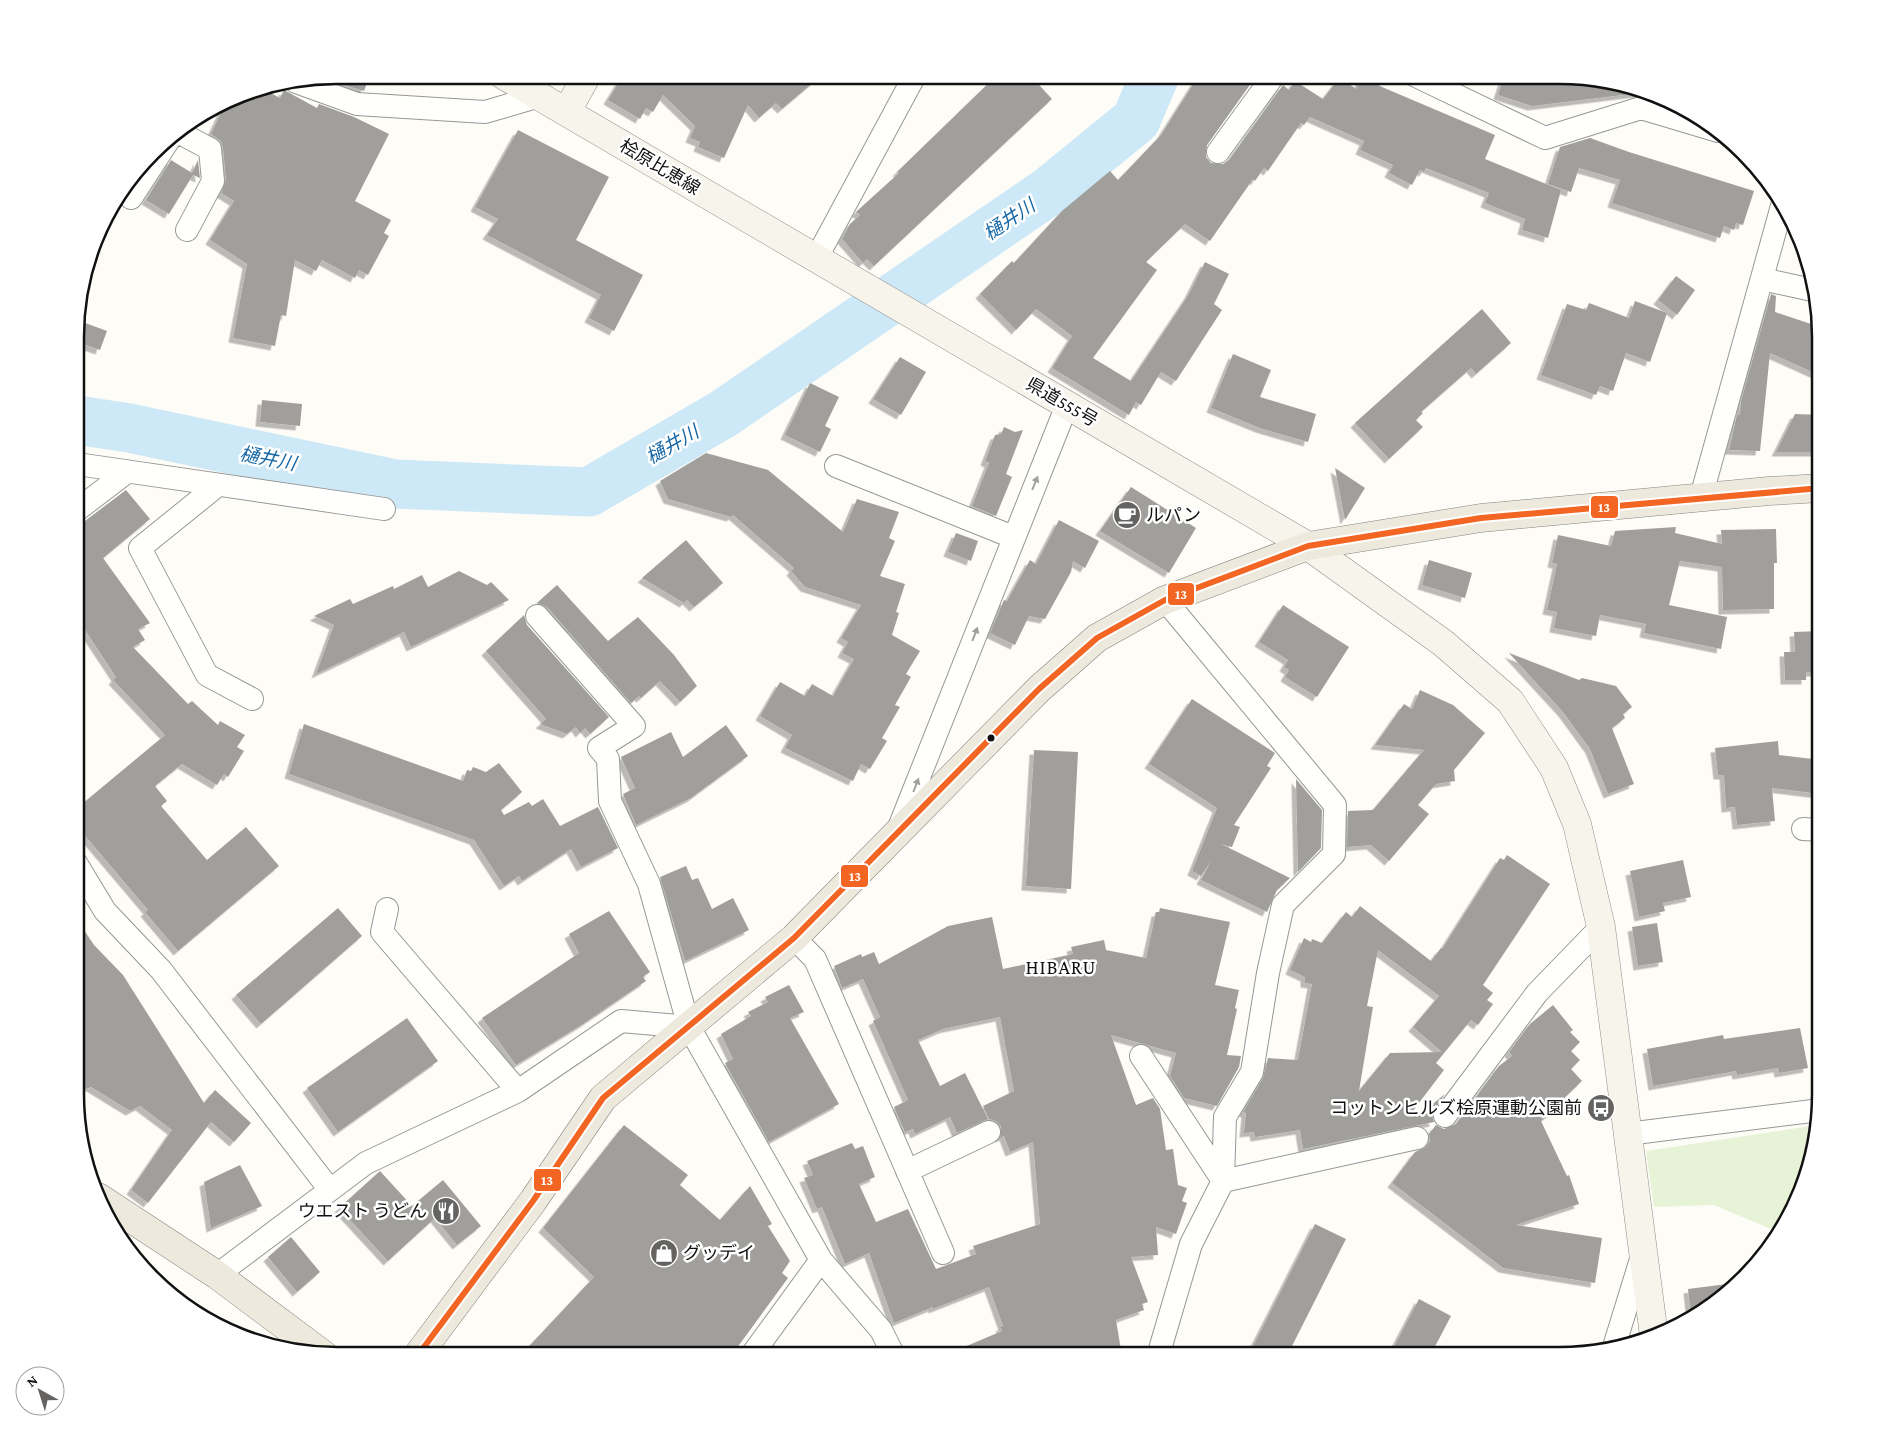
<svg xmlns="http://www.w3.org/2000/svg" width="1896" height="1431" viewBox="0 0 1896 1431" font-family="'Crimson Pro','Noto Sans JP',serif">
<defs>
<filter id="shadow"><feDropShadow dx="-4.5" dy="4.5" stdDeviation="0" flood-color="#0004"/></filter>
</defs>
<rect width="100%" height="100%" fill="#fdfcf7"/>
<path fill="#e7f3d7" d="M 1817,1125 L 1801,1195 L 1778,1232 L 1714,1205 L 1654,1207 L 1646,1151 Z"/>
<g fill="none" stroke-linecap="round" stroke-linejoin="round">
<path stroke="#cde8f7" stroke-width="49" d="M 77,420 L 129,428 L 395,484 L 589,492 L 723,414 L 1049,191 L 1136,120 L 1155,75"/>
</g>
<path fill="#a19f9c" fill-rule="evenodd" filter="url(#shadow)" d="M 336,75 L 370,75 L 364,91 L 328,80 L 330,76 Z
M 623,75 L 822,75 L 782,109 L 776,103 L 759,118 L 748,105 L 724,158 L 698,147 L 700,142 L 690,138 L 695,126 L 663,95 L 653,112 L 646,108 L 640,119 L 608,100 Z
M 997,75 L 1030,75 L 1052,99 L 874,266 L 867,259 L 863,263 L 842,239 L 850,224 L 860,215 L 856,212 L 899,173 L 897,172 Z
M 1199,75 L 1257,75 L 1207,145 L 1206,157 L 1211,163 L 1223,164 L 1229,160 L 1283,85 L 1289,90 L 1295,81 L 1323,99 L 1340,77 L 1356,89 L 1362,76 L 1382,87 L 1495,135 L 1485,159 L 1561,190 L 1548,238 L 1522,230 L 1525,219 L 1485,203 L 1489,193 L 1426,168 L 1424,172 L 1420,170 L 1412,185 L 1389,173 L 1393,165 L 1360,150 L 1364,141 L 1310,117 L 1304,125 L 1301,123 L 1268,171 L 1264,168 L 1255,181 L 1253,179 L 1210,241 L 1185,224 L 1146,262 L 1157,270 L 1093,358 L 1131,381 L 1189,294 L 1205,262 L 1229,274 L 1214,304 L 1222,310 L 1176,381 L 1161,372 L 1141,405 L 1136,402 L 1129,415 L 1052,368 L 1072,336 L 1036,309 L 1016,330 L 980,294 L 1012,261 L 1014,263 L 1062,211 L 1110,171 L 1118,180 L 1161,135 Z
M 1504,76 L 1576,76 L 1639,90 L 1639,93 L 1532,106 L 1498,95 Z
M 261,88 L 280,98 L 284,90 L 317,108 L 319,104 L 354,117 L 389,134 L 355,201 L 391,220 L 384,233 L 389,236 L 368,275 L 359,270 L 355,278 L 322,260 L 316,271 L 295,260 L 286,316 L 281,315 L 275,346 L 233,338 L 247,264 L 210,240 L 234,201 L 221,193 L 226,180 L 223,148 L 221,141 L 211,134 L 225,104 L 252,89 Z
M 518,130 L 609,177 L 576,240 L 643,275 L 614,331 L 589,318 L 601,295 L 487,235 L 498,219 L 475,207 Z
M 1590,138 L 1629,152 L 1754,191 L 1743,225 L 1736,223 L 1734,230 L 1724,226 L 1720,238 L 1612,203 L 1620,180 L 1579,168 L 1571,192 L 1548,184 L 1560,147 Z
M 171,160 L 192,173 L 198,160 L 200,178 L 193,175 L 169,214 L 146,200 Z
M 1676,276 L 1695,290 L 1677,315 L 1658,300 Z
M 1771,294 L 1776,296 L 1775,312 L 1820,327 L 1821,376 L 1770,353 L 1760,451 L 1729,450 L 1737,415 L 1740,415 L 1741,401 Z
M 1635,301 L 1667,313 L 1650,362 L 1626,353 L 1613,391 L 1600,386 L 1596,395 L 1541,375 L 1567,304 L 1586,310 L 1589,303 L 1629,318 Z
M 1482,309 L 1511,343 L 1476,374 L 1471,368 L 1421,412 L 1423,413 L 1416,420 L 1423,427 L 1389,459 L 1355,423 Z
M 77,320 L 107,331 L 100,350 L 77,342 Z
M 1233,354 L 1271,370 L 1260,397 L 1316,414 L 1308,442 L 1260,428 L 1211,408 Z
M 900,357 L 926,372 L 901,415 L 873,399 Z
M 810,383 L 839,397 L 825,426 L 831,429 L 820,452 L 785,435 Z
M 262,400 L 302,404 L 300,426 L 260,422 Z
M 1795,414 L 1821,415 L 1821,452 L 1776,452 Z
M 1004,427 L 1015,432 L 1023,430 L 1006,474 L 1012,477 L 996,516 L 972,506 L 989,463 L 985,461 L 995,435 L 1001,434 Z
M 706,453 L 768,470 L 843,532 L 857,499 L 899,512 L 889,538 L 895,541 L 880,576 L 905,584 L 896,612 L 899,613 L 892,635 L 920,651 L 906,674 L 911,677 L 895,705 L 900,707 L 882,738 L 887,741 L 870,769 L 861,764 L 853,781 L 785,748 L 792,735 L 760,716 L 780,682 L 805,696 L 812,684 L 833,696 L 854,659 L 842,653 L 848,642 L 841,638 L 861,605 L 805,587 L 791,571 L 794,568 L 733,515 L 731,517 L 668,499 L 660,481 Z
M 1335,468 L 1365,488 L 1345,520 Z
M 1131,487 L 1196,528 L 1169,573 L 1100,531 Z
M 126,490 L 150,519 L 103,558 L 150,623 L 138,629 L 145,640 L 133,647 L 188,704 L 192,701 L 218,725 L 220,721 L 245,735 L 237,747 L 244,751 L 228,777 L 224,774 L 217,785 L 182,764 L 155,786 L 167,801 L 161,806 L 207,860 L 246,827 L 279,866 L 178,951 L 145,912 L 148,910 L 76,825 L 76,809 L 165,735 L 113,680 L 116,677 L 77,618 L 77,527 Z
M 1059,520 L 1099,541 L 1085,568 L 1073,561 L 1071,572 L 1045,619 L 1029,616 L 1015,645 L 990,633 L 1004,600 L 1007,601 L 1030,560 L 1036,564 Z
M 1676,527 L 1675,533 L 1722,544 L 1721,530 L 1776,529 L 1777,563 L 1774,563 L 1774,609 L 1723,610 L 1722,567 L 1680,561 L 1669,605 L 1727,617 L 1721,649 L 1644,633 L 1646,624 L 1600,615 L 1596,636 L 1554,628 L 1557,612 L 1547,610 L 1557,564 L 1552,563 L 1558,535 L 1611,546 L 1615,531 Z
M 956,533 L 978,541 L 971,561 L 948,552 Z
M 686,540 L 723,583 L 694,607 L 687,600 L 684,603 L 642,578 Z
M 1429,560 L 1472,573 L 1465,598 L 1422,585 Z
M 459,571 L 487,585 L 491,582 L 509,600 L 411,647 L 404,632 L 316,674 L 334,625 L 314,616 L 350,599 L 353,604 L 393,586 L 394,589 L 422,575 L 428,587 Z
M 557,585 L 608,641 L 638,617 L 674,655 L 697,686 L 680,702 L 660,681 L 641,698 L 639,696 L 631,703 L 547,607 L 537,603 Z
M 1283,605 L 1349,647 L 1317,697 L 1285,677 L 1289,670 L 1284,667 L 1288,660 L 1259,642 Z
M 524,615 L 527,625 L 609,717 L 590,734 L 585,728 L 580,733 L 576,727 L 567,734 L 540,724 L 546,719 L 486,651 Z
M 1821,631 L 1819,672 L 1806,672 L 1806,680 L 1785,680 L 1784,652 L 1795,652 L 1794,632 Z
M 1509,653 L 1579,680 L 1582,678 L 1616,686 L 1632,707 L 1623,714 L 1625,718 L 1612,728 L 1634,784 L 1608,794 L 1590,749 L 1563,712 Z
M 1420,690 L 1453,705 L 1485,733 L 1454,770 L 1455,781 L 1436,784 L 1418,805 L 1429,814 L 1389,861 L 1371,845 L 1347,847 L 1348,811 L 1373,810 L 1424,750 L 1375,745 L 1404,704 L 1412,709 Z
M 1192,699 L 1275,753 L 1267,766 L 1271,768 L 1234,825 L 1240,827 L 1232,847 L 1221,844 L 1290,878 L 1277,890 L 1267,912 L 1201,880 L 1211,861 L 1201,876 L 1192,871 L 1217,808 L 1149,764 Z
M 304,724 L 463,781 L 467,770 L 471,771 L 473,767 L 486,772 L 499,763 L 522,792 L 501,810 L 504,815 L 529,802 L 532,806 L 543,799 L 560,826 L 598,807 L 618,848 L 581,867 L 571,849 L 522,881 L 519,876 L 504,886 L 474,840 L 289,774 Z
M 726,725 L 748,756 L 691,798 L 636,825 L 623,794 L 635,788 L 621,757 L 671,732 L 683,757 Z
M 1778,741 L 1779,755 L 1821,760 L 1821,794 L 1772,788 L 1775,821 L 1737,825 L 1735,807 L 1726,808 L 1724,775 L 1718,775 L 1715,748 Z
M 1034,750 L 1078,752 L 1071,889 L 1026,886 Z
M 1296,779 L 1322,810 L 1321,848 L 1298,872 Z
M 1507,855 L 1550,884 L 1483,985 L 1493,993 L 1487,1000 L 1493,1004 L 1478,1025 L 1471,1020 L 1436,1063 L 1444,1070 L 1412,1112 L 1417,1117 L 1445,1094 L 1432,1114 L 1434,1122 L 1303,1149 L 1300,1130 L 1255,1137 L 1254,1132 L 1244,1133 L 1246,1113 L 1243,1112 L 1263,1078 L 1268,1058 L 1298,1060 L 1312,984 L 1305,983 L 1305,977 L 1290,970 L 1304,938 L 1311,942 L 1312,939 L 1322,943 L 1346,912 L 1352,917 L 1360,906 L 1431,961 L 1441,948 L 1442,949 L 1500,858 L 1504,860 ZM 1378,950 L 1439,996 L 1413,1027 L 1442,1052 L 1390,1053 L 1359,1091 L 1373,1007 L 1367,1006 Z
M 1683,860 L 1691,897 L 1663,903 L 1665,911 L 1639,917 L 1630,871 Z
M 686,866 L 692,880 L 698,878 L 712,909 L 733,898 L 749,930 L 685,961 L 660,877 Z
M 338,908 L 362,936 L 261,1024 L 236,995 Z
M 1160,908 L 1230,922 L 1215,985 L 1239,990 L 1235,1008 L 1237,1009 L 1227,1055 L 1241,1056 L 1239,1067 L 1217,1106 L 1184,1098 L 1170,1076 L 1176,1053 L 1111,1035 L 1136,1105 L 1153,1098 L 1160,1109 L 1166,1150 L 1173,1149 L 1178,1185 L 1187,1188 L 1182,1201 L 1187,1203 L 1176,1234 L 1156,1227 L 1158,1255 L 1131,1257 L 1148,1302 L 1142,1304 L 1144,1310 L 1116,1320 L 1122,1356 L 943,1356 L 1002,1331 L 1000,1327 L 1003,1326 L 989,1287 L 933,1309 L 933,1307 L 894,1323 L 869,1253 L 845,1264 L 822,1207 L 817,1209 L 804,1178 L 813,1175 L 807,1161 L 852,1143 L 855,1149 L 863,1146 L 875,1177 L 859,1184 L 876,1222 L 908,1209 L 936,1269 L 976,1254 L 973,1246 L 1040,1224 L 1033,1142 L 1010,1152 L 1004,1136 L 1000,1138 L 1001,1126 L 996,1121 L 989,1119 L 983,1106 L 1014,1091 L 1000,1017 L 943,1029 L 918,1040 L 940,1086 L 965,1073 L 988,1119 L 957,1133 L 950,1117 L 915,1134 L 913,1129 L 905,1132 L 894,1107 L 908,1100 L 873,1021 L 880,1017 L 863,979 L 842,988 L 834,966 L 861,954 L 862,957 L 874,952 L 879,964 L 948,926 L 992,917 L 1003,969 L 1073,954 L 1071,947 L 1104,940 L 1106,950 L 1146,958 L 1156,912 L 1159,912 Z
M 609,911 L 650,972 L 643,977 L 646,981 L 583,1024 L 516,1065 L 482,1018 L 579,953 L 569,934 Z
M 76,918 L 94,945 L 123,975 L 204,1103 L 215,1090 L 251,1123 L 234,1142 L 211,1122 L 148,1203 L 131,1190 L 172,1130 L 140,1106 L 130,1111 L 91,1087 L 76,1093 Z
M 1657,923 L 1663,962 L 1638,966 L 1632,927 Z
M 789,985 L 804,1012 L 790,1018 L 839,1104 L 769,1142 L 725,1063 L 733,1059 L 721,1034 L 751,1016 L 748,1012 L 768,1002 L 765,997 Z
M 1553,1005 L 1573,1030 L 1570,1032 L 1580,1042 L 1571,1051 L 1580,1060 L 1571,1069 L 1582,1081 L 1554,1108 L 1555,1110 L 1541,1121 L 1567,1176 L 1569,1175 L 1579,1204 L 1516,1225 L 1602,1238 L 1595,1283 L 1503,1268 L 1392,1183 L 1415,1152 L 1426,1147 L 1430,1141 L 1429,1134 L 1436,1125 L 1444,1129 L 1456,1124 L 1499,1066 L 1512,1056 L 1509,1052 L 1530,1024 Z
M 407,1018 L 438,1061 L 338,1132 L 307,1088 Z
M 1800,1028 L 1808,1068 L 1779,1073 L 1778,1068 L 1737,1075 L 1736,1071 L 1653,1086 L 1647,1049 L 1723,1035 L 1724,1039 Z
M 624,1125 L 688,1175 L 680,1185 L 720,1220 L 750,1186 L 772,1224 L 768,1226 L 790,1261 L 782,1273 L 788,1278 L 731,1356 L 520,1356 L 594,1277 L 543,1228 Z
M 240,1165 L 262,1206 L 211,1228 L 204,1182 Z
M 380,1171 L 412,1206 L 443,1180 L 481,1226 L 457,1245 L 435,1218 L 388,1261 L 339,1208 Z
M 1315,1224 L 1346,1239 L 1287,1356 L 1248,1356 Z
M 291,1237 L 320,1272 L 297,1292 L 268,1257 Z
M 1735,1283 L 1706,1305 L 1691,1317 L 1688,1289 Z
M 1419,1299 L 1451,1316 L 1430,1356 L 1389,1356 Z"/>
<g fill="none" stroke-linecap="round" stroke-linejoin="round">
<g stroke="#979795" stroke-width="24">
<path id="street" d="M 1414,75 L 1545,138 L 1641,108 L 1718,131
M 296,82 L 357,104 L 485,112 L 540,96
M 178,132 L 210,149 L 213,181 L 187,230
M 1218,152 L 1274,75
M 131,198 L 172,135
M 816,259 L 915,75
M 1762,279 L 1817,291
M 77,464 L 384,509
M 836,466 L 1013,537
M 218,485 L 140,548 L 207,675 L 252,699
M 1701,497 L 1782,206
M 77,510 L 127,472
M 1165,600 L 1335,805 L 1334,854 L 1283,905 L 1268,973 L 1252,1072 L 1225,1117 L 1223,1181 L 1417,1138
M 537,616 L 634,726 L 599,748 L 608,759 L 610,801 L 649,884 L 689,1027 L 821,1260 L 881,1330 L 894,1356
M 1803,829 L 1821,830
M 898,830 L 1067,405
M 76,863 L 105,911 L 161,970 L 330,1190
M 387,909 L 382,932 L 518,1091 L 621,1021 L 689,1027
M 794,938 L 815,959 L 943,1253
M 1141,1056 L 1223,1181 L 1191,1244 L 1158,1356
M 1445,1116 L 1537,993 L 1601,927
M 1627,1134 L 1820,1110
M 907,1171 L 989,1132
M 217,1275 L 366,1163 L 518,1091
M 1613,1350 L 1642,1256
M 751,1356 L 821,1260"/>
</g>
<g stroke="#8e8d8b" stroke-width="29">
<path id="secondary" d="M 503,75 L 1308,546 L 1443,643 L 1510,701 L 1554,768 L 1577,824 L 1601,927 L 1654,1336
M 567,111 L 587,75"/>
</g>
<g stroke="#858482" stroke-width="29">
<path id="primary" d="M 98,1197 L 217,1275 L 324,1355
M 418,1355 L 533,1201 L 603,1098 L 794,938 L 1039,689 L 1097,638 L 1165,600 L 1308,546 L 1481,518 L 1769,491 L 1821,488"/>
</g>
<use href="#street" stroke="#fffffe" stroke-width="22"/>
<use href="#secondary" stroke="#f6f4eb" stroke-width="28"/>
<use href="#primary" stroke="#ede9dc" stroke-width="28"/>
<g stroke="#fff" stroke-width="10">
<path id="bus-1" d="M 418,1355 L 533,1201 L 603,1098 L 794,938 L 1039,689 L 1097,638 L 1165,600 L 1308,546 L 1481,518 L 1821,488"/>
</g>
<use href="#bus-1" stroke="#f26522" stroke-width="6"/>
</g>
<defs><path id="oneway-solid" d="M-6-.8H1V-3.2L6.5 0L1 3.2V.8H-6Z" transform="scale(1.25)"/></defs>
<g fill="#a0a09f">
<use href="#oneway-solid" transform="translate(1035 483) rotate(-68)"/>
<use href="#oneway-solid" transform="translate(975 634) rotate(-69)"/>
<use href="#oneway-solid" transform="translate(916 785) rotate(-69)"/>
</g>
<defs>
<g id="cafe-disc" transform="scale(1.4375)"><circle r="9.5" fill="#646362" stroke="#fff"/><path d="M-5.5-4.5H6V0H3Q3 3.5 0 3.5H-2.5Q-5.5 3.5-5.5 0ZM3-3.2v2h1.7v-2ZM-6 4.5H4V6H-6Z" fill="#fff"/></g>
<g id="bus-disc" transform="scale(1.4375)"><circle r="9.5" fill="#646362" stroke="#fff"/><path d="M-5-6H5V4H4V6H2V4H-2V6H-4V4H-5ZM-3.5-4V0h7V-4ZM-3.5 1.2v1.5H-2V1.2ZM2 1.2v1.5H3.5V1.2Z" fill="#fff"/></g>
<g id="restaurant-disc" transform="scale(1.4375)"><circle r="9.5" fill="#646362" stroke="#fff"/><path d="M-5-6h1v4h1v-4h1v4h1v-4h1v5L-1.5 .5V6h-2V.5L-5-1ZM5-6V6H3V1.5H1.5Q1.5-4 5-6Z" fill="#fff"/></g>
<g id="shop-disc" transform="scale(1.4375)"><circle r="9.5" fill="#646362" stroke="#fff"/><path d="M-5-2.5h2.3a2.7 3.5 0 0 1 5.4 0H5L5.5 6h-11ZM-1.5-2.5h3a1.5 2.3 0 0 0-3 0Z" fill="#fff"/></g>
</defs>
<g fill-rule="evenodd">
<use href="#cafe-disc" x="1127" y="515"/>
<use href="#bus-disc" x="1601" y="1108"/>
<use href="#restaurant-disc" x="446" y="1211"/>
<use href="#shop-disc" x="664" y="1253"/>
</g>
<circle fill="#111" stroke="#fff" stroke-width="2" cx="991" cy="738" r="4.5"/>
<g text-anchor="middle" stroke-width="5" stroke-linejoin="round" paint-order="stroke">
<g font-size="18" fill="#111" stroke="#fff">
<text transform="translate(660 167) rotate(31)" y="6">桧原比恵線</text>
<text transform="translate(1062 402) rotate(30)" y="6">県道555号</text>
</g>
<g font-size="18" fill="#111" stroke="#fff" text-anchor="start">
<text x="1146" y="521">ルパン</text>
<text x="1582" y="1114" text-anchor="end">コットンヒルズ桧原運動公園前</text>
<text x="427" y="1217" text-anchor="end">ウエスト うどん</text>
<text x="683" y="1259">グッデイ</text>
</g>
<g font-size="19" font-style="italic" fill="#1768a6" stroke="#fff">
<text transform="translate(1009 219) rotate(-34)" y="7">樋井川</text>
<text transform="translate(672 444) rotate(-30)" y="7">樋井川</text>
<text transform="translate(268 458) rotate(11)" y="7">樋井川</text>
</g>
<g font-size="20" letter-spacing="1" fill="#111" stroke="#fff">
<text x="1061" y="974">HIBARU</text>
</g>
</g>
<path d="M0 0H1896V1431H0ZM337 84H1559A253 253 0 0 1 1812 337V1094A253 253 0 0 1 1559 1347H337A253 253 0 0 1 84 1094V337A253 253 0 0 1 337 84Z" fill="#fff" fill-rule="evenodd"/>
<path fill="none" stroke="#111" stroke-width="2.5" d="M337 84H1559A253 253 0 0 1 1812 337V1094A253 253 0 0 1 1559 1347H337A253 253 0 0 1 84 1094V337A253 253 0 0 1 337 84Z"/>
<g stroke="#fff" stroke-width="2">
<rect x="1590" y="495" width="29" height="24" rx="5" fill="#f26522"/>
<rect x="1167" y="582" width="28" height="24" rx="5" fill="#f26522"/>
<rect x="840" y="864" width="29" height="24" rx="5" fill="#f26522"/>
<rect x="533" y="1168" width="29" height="24" rx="5" fill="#f26522"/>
</g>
<g font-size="14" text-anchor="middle" font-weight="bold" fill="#fff">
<text x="1604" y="512">13</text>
<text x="1181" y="599">13</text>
<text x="855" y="881">13</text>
<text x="547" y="1185">13</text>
</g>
<g transform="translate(40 1391) rotate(321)"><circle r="24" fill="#ffffff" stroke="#a0a0a0"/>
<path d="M0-4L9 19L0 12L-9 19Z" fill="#646362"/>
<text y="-8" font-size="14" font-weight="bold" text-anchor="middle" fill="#111111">N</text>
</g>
</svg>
